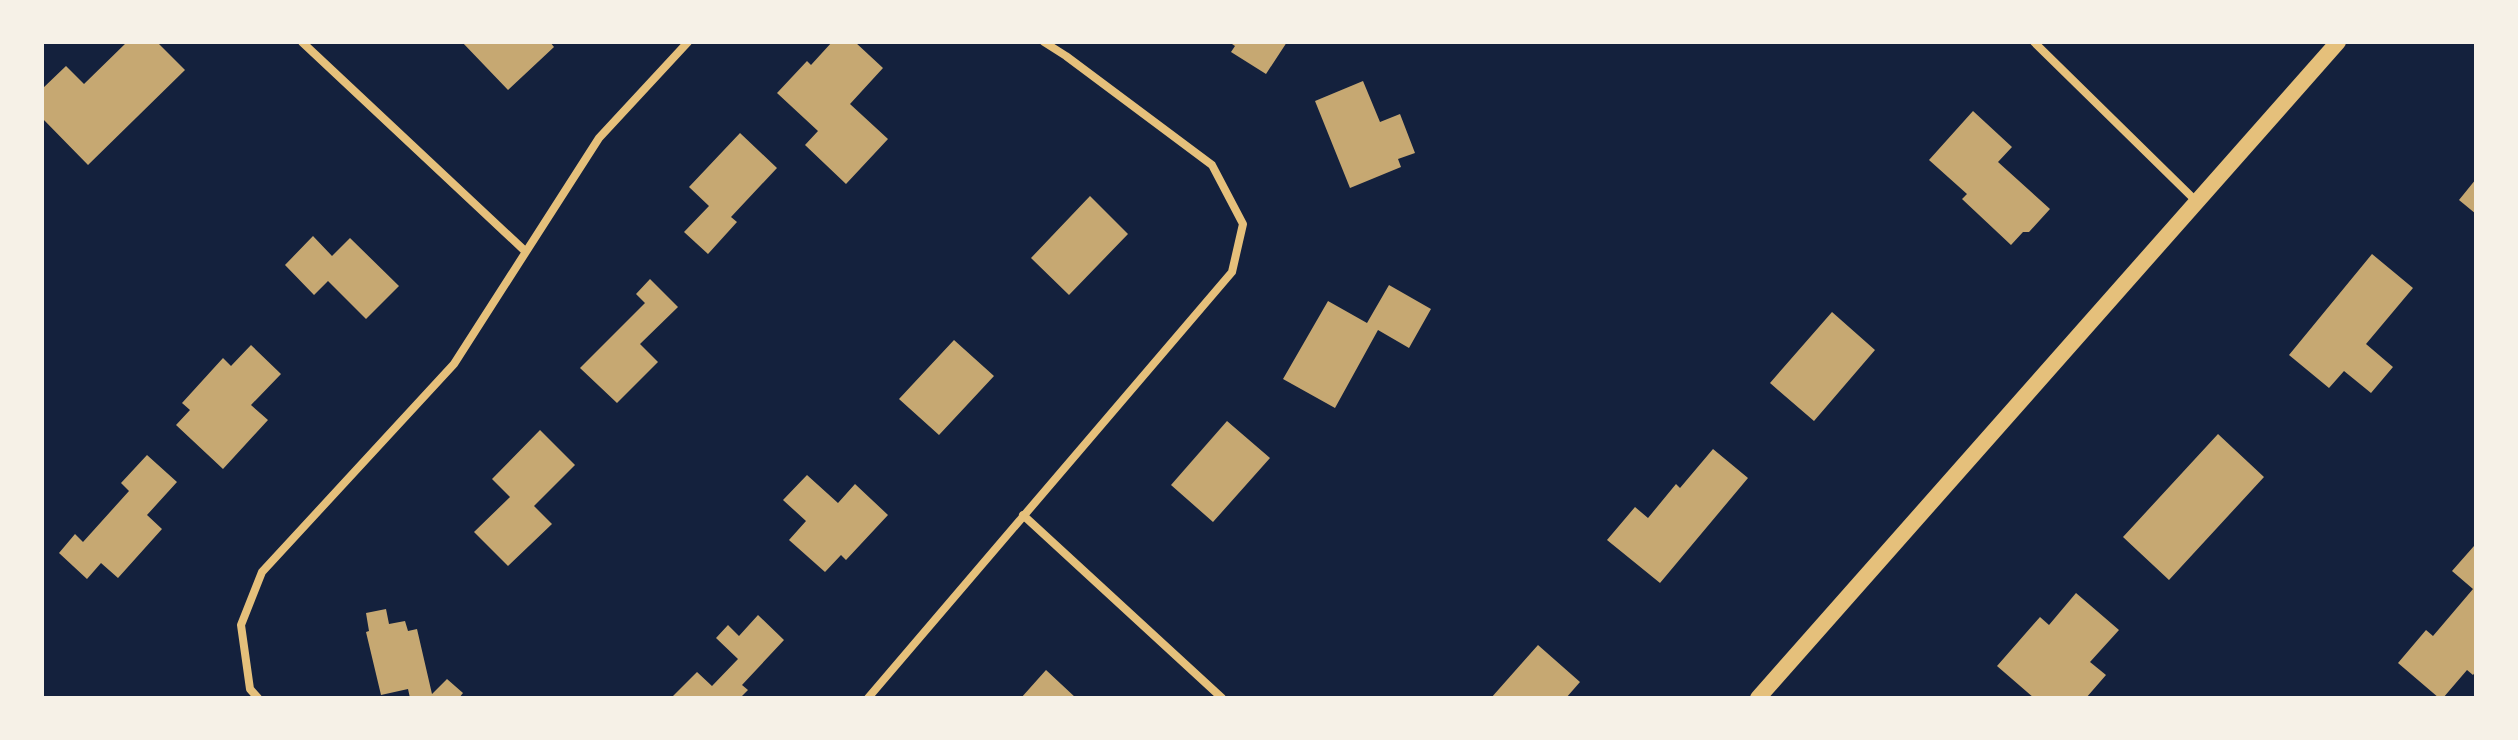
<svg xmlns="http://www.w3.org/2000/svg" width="2518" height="740" viewBox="0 0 2518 740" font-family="Rubik,sans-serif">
<rect width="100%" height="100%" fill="#14213d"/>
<path fill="#c6a872" d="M 127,42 L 157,42 L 185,70 L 88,165 L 42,118 L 42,89 L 66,66 L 84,84 Z
M 462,42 L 550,42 L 554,47 L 508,90 Z
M 832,42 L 855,42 L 883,68 L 850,104 L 888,139 L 846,184 L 805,145 L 818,131 L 777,93 L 807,61 L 811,65 Z
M 1229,42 L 1287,42 L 1266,74 L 1231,52 L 1235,46 Z
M 1363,81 L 1380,122 L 1400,114 L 1415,153 L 1398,159 L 1401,167 L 1350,188 L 1315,101 Z
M 1973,111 L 2012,147 L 1998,162 L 2050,209 L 2029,232 L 2023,232 L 2011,245 L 1962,199 L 1967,194 L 1929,160 Z
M 740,133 L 777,168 L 731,217 L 737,222 L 708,254 L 684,232 L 709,206 L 689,187 Z
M 2476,179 L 2476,214 L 2459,200 Z
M 1090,196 L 1128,234 L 1069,295 L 1031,258 Z
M 313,236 L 332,256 L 350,238 L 399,286 L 366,319 L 328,281 L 314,295 L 285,265 Z
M 2372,254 L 2413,288 L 2366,344 L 2393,367 L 2371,393 L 2344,371 L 2329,388 L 2289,355 Z
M 650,279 L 678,307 L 640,344 L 658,362 L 617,403 L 580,368 L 645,303 L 636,294 Z
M 1389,285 L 1431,309 L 1409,348 L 1378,330 L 1335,408 L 1283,379 L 1328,301 L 1367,323 Z
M 1832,312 L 1875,350 L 1814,421 L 1770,383 Z
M 954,340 L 994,376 L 939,435 L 899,399 Z
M 251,345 L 281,374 L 251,405 L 268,420 L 223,469 L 176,425 L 190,410 L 182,403 L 223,358 L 231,366 Z
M 1227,421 L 1270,458 L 1213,522 L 1171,485 Z
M 540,430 L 575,465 L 534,506 L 552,524 L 508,566 L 474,532 L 510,497 L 492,479 Z
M 2218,434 L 2264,477 L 2169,580 L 2123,537 Z
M 1713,449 L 1748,478 L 1660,583 L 1607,540 L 1635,507 L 1648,518 L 1676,484 L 1680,488 Z
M 147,455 L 177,482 L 147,515 L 162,529 L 118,578 L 101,563 L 87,579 L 59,553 L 75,534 L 83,542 L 129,491 L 121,483 Z
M 807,475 L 838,503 L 855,484 L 888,515 L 846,560 L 841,555 L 825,572 L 789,540 L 806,521 L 783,500 Z
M 2474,546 L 2476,547 L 2476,671 L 2473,675 L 2467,670 L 2443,698 L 2439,698 L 2398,663 L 2426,630 L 2433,636 L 2473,589 L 2452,571 Z
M 2076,593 L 2119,630 L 2090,662 L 2106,675 L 2086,698 L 2034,698 L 1997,666 L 2040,617 L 2049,625 Z
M 386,609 L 389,624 L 405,621 L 408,631 L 417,629 L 432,694 L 447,679 L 463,693 L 459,698 L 410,698 L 408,689 L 381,695 L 366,632 L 369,631 L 366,613 Z
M 758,615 L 784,640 L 742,685 L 748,690 L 740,698 L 671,698 L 697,672 L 712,686 L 738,659 L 716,638 L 728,625 L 739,636 Z
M 1538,645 L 1580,682 L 1566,698 L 1491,698 Z
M 1046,670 L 1076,698 L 1021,698 Z"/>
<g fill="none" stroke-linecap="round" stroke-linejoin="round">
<path stroke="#e5c07b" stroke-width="8" d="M 302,42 L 525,251
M 2034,42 L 2196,201
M 1023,515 L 1222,698
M 258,698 L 250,689 L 241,625 L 262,572 L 454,364 L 599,138 L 688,42
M 868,698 L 1232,272 L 1243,224 L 1212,165 L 1066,56 L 1044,42"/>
<path stroke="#e5c07b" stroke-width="16" d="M 1758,698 L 2338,42"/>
</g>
<rect width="2518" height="740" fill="none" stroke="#f6f1e7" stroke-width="88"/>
</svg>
